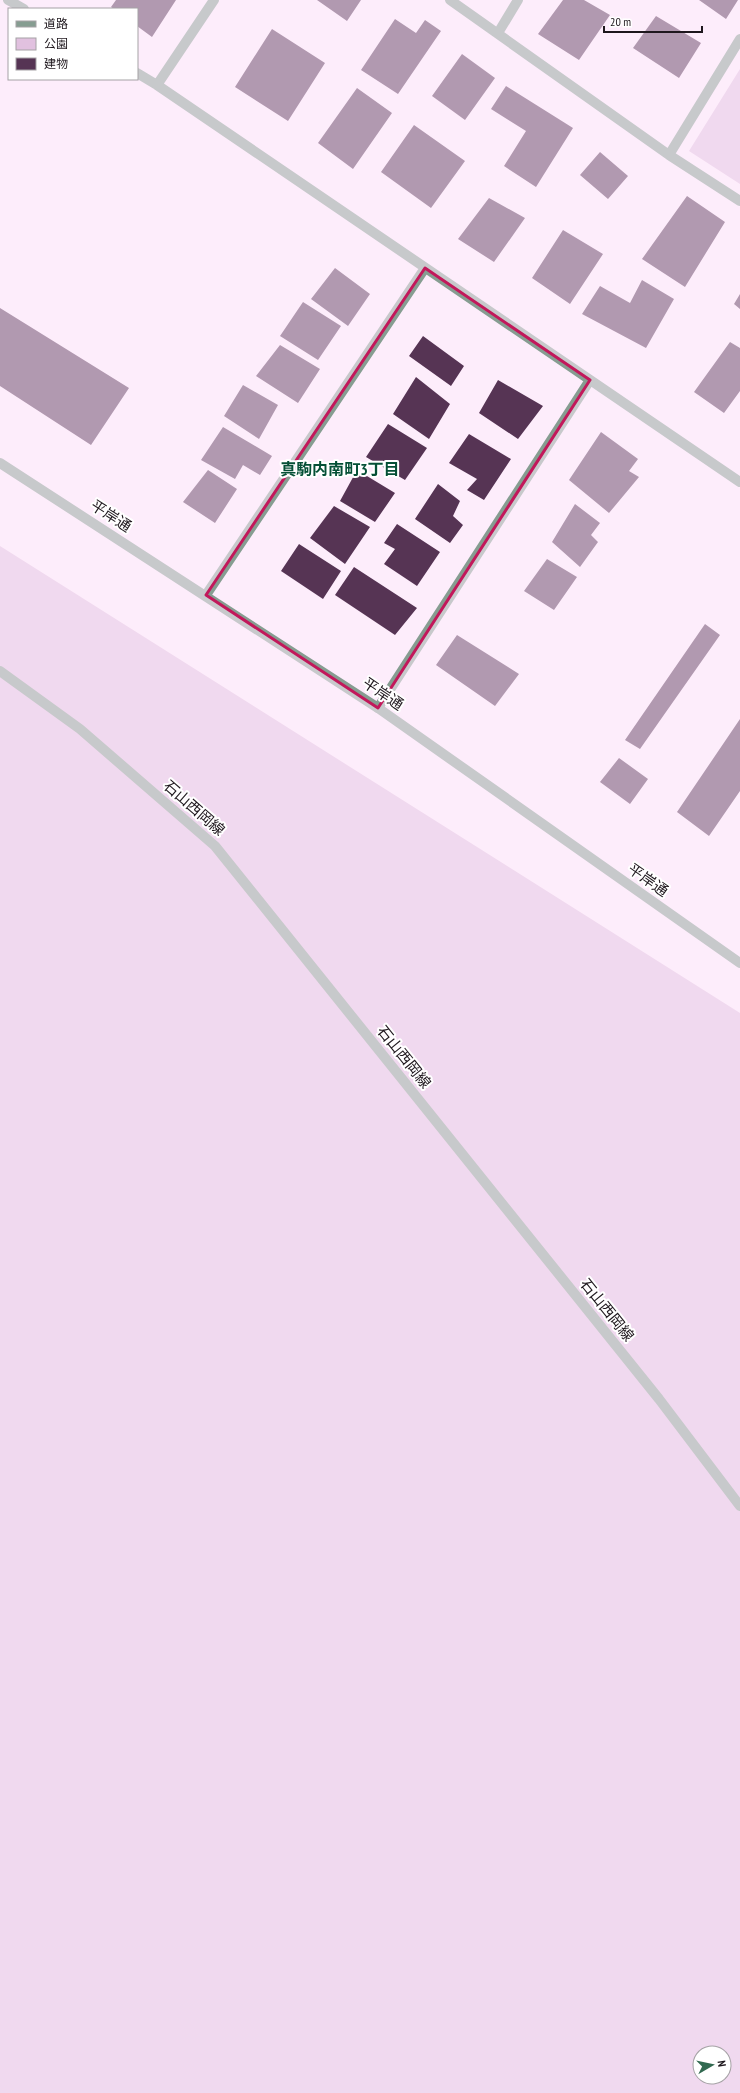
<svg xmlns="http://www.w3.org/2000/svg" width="740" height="2093" viewBox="0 0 740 2093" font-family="'PT Sans Narrow','Noto Sans JP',sans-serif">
<rect width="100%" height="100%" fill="#fdedfb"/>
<path fill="#e1c1df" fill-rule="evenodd" d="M 740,69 L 740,184 L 689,151 Z
M 0,546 L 740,1013 L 740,2093 L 0,2093 ZM 700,2053 L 724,2053 L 724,2077 L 700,2077 Z"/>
<path fill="#563454" d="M 116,0 L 176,0 L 152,37 L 137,26 L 137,9 L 114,9 L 111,7 Z
M 317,0 L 361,0 L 347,21 Z
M 563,0 L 584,0 L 610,15 L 579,60 L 538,34 Z
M 699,0 L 738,0 L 726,19 Z
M 656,16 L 701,43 L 679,78 L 633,48 Z
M 395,19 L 416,33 L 425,20 L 441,31 L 398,94 L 361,70 Z
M 272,29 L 325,63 L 288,121 L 235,87 Z
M 462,54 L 495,78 L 465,120 L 432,96 Z
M 506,86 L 573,128 L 536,187 L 504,166 L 526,131 L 491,109 Z
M 357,88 L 392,113 L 353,169 L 318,143 Z
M 414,125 L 465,161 L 431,208 L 381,172 Z
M 600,152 L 628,176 L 608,199 L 580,175 Z
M 687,196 L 725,222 L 685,287 L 642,259 Z
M 489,198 L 525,218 L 494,262 L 458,239 Z
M 563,230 L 603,254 L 570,304 L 532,278 Z
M 335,268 L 370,294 L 348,326 L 311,299 Z
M 642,280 L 674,299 L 646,348 L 582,314 L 600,286 L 630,303 Z
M 740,294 L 740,309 L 734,304 Z
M 303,302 L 341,326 L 318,360 L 280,336 Z
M 0,308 L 129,388 L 91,445 L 0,386 Z
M 423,336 L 464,366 L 451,386 L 409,356 Z
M 730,342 L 740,348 L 740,391 L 724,413 L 694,392 Z
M 280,345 L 320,369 L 298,403 L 256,376 Z
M 416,377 L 450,404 L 429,439 L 393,414 Z
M 498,380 L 543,406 L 518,439 L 479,413 Z
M 243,385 L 278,405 L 259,439 L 224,416 Z
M 388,424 L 427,448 L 405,480 L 366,457 Z
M 223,427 L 272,456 L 260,475 L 243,465 L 235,479 L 201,460 Z
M 601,432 L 638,459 L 629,471 L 639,477 L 609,513 L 569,480 Z
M 469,434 L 511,459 L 484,500 L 467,490 L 477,479 L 449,463 Z
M 208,470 L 237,489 L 215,523 L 183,502 Z
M 357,470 L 395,493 L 375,522 L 340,501 Z
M 438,484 L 460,501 L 453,516 L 463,525 L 450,543 L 415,519 Z
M 575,504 L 600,523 L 591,535 L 598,542 L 580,567 L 552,542 Z
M 334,506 L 370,527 L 345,564 L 310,538 Z
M 397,524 L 440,552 L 417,586 L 384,564 L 395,549 L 384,543 Z
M 299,544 L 341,571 L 323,599 L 281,571 Z
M 547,559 L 577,577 L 554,610 L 524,591 Z
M 354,567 L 417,608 L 395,635 L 335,595 Z
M 705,624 L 720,635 L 640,749 L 625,740 Z
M 457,635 L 519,674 L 495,706 L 436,665 Z
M 740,719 L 740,791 L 709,836 L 677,812 Z
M 619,758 L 648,779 L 630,804 L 600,782 Z"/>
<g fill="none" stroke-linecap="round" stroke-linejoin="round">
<path stroke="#869d91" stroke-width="10" d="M 8,0 L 24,9
M 450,0 L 669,155 L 740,201
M 498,33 L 518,0
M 137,73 L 157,85 L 740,482
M 157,85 L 214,0
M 669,155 L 740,39
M 206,595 L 425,268
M 378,708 L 590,380"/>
<path stroke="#869d91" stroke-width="10" d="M 0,463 L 378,708 L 740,963
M 0,671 L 80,729 L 215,846 L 659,1399 L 740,1506"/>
</g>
<path d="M0 0H740V2093H0ZM 425,268 L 590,380 L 378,708 L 206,595 Z" fill="#fdedfb" fill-opacity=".55" fill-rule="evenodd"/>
<path fill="none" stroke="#c2185b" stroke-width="3" stroke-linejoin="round" d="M 425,268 L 590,380 L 378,708 L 206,595 Z"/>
<g text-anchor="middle" stroke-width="4" stroke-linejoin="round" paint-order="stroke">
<g font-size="15" fill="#1e171d" stroke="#fff">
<text transform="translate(111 516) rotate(33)" y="5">平岸通</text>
<text transform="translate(383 694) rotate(34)" y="5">平岸通</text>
<text transform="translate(194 808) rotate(41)" y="5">石山西岡線</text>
<text transform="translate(648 880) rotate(35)" y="5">平岸通</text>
<text transform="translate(404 1057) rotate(51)" y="5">石山西岡線</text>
<text transform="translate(607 1310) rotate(51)" y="5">石山西岡線</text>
</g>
<g font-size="16" font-weight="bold" fill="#055036" stroke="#fff">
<text x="340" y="475">真駒内南町3丁目</text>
</g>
</g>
<rect x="8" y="8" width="130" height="72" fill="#ffffff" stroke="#a5a2a5"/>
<rect x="16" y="21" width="20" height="6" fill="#869d91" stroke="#a5a2a5"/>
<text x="44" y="28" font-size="12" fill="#1e171d">道路</text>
<rect x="16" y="38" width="20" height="12" fill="#e1c1df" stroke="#a5a2a5"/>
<text x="44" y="48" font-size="12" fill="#1e171d">公園</text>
<rect x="16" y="58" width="20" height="12" fill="#563454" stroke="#a5a2a5"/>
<text x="44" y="68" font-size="12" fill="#1e171d">建物</text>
<g transform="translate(712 2065) rotate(81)"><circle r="19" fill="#ffffff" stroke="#a5a2a5"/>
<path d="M0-3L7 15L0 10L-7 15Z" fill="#316950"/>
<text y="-6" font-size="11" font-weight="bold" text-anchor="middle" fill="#1e171d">N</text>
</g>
<path d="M604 26v6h98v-6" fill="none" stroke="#1e171d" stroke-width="2"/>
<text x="610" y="26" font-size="12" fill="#1e171d" stroke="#ffffff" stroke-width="3" paint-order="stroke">20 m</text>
</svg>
